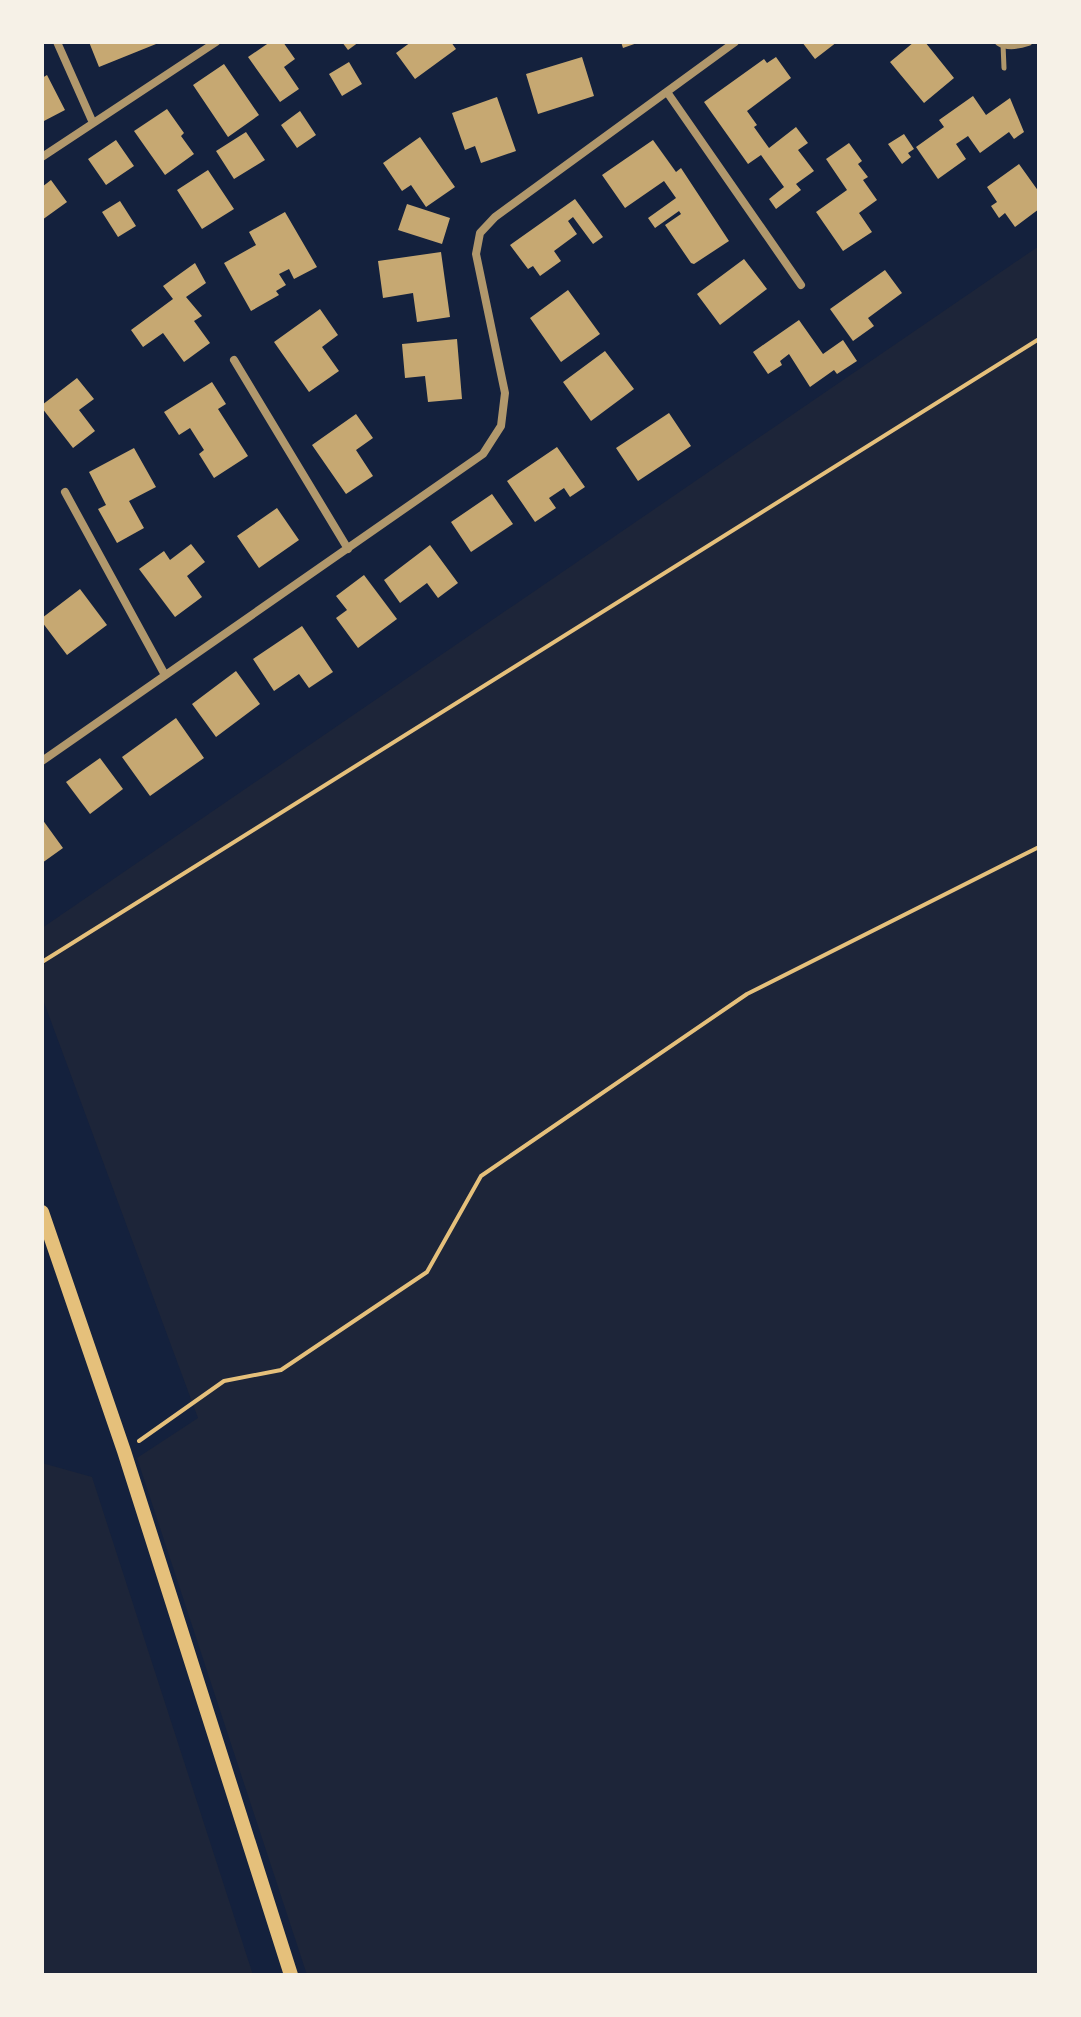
<svg xmlns="http://www.w3.org/2000/svg" width="1081" height="2017" viewBox="0 0 1081 2017" font-family="Quicksand,sans-serif">
<rect width="100%" height="100%" fill="#14213d"/>
<path fill="#1d2539" d="M 1039,246 L 1039,1975 L 307,1975 L 137,1458 L 198,1418 L 42,997 L 42,928 Z
M 42,1463 L 92,1477 L 253,1975 L 42,1975 Z"/>
<path fill="#c6a872" d="M 89,42 L 161,42 L 99,67 Z
M 270,42 L 283,42 L 295,59 L 284,67 L 299,89 L 280,102 L 248,57 Z
M 342,42 L 359,42 L 348,50 Z
M 411,42 L 451,42 L 456,49 L 415,79 L 396,53 Z
M 621,42 L 640,42 L 623,48 Z
M 802,42 L 837,42 L 815,59 Z
M 914,42 L 925,42 L 954,78 L 924,103 L 890,62 Z
M 582,57 L 594,96 L 538,114 L 526,74 Z
M 776,57 L 791,78 L 747,111 L 757,125 L 754,127 L 769,148 L 796,127 L 808,143 L 798,150 L 814,171 L 796,184 L 801,190 L 776,209 L 769,199 L 784,187 L 761,155 L 748,164 L 704,102 L 764,59 L 767,63 Z
M 349,62 L 362,84 L 342,96 L 329,74 Z
M 224,64 L 259,115 L 228,137 L 193,85 Z
M 47,75 L 65,110 L 42,122 L 42,78 Z
M 973,96 L 986,115 L 1010,98 L 1024,132 L 1014,139 L 1009,132 L 980,153 L 968,136 L 956,144 L 966,159 L 938,179 L 916,147 L 944,127 L 939,120 Z
M 497,97 L 516,151 L 481,163 L 475,146 L 465,150 L 452,113 Z
M 167,109 L 184,133 L 181,136 L 194,154 L 165,175 L 134,131 Z
M 300,111 L 316,135 L 297,148 L 281,125 Z
M 246,132 L 265,160 L 234,179 L 216,151 Z
M 904,134 L 914,149 L 908,153 L 911,157 L 902,164 L 888,144 Z
M 420,137 L 455,187 L 426,207 L 411,185 L 402,191 L 383,163 Z
M 116,140 L 134,166 L 106,185 L 88,159 Z
M 653,140 L 676,172 L 681,168 L 729,241 L 694,264 L 691,263 L 665,225 L 681,214 L 679,211 L 655,228 L 648,218 L 676,198 L 664,181 L 625,208 L 602,175 Z
M 849,143 L 862,161 L 858,164 L 868,177 L 863,180 L 877,200 L 859,213 L 872,232 L 843,251 L 816,212 L 847,190 L 826,159 Z
M 1019,164 L 1039,192 L 1039,209 L 1015,227 L 1005,213 L 999,218 L 991,206 L 997,202 L 987,187 Z
M 208,170 L 234,209 L 202,229 L 177,190 Z
M 51,180 L 67,202 L 42,220 L 42,187 Z
M 575,199 L 603,237 L 593,244 L 573,217 L 568,221 L 577,234 L 554,251 L 561,261 L 540,276 L 533,266 L 528,269 L 510,245 Z
M 120,201 L 136,226 L 118,237 L 102,212 Z
M 407,204 L 450,218 L 442,244 L 398,230 Z
M 285,212 L 317,267 L 294,279 L 289,269 L 279,274 L 286,285 L 276,291 L 279,295 L 251,311 L 224,263 L 256,245 L 249,232 Z
M 441,252 L 450,317 L 417,322 L 413,293 L 383,298 L 378,261 Z
M 744,259 L 767,289 L 720,325 L 697,294 Z
M 195,263 L 206,283 L 186,297 L 202,316 L 194,321 L 210,343 L 184,362 L 163,333 L 143,347 L 131,330 L 173,299 L 163,286 Z
M 885,270 L 902,293 L 868,318 L 874,326 L 853,341 L 830,309 Z
M 568,290 L 600,334 L 561,362 L 530,318 Z
M 320,309 L 338,335 L 322,347 L 339,371 L 309,392 L 274,342 Z
M 799,320 L 823,354 L 843,340 L 857,361 L 837,374 L 834,370 L 810,387 L 789,354 L 780,361 L 782,365 L 768,374 L 753,352 Z
M 457,339 L 462,399 L 428,402 L 425,376 L 405,378 L 402,344 Z
M 605,351 L 634,389 L 591,421 L 563,382 Z
M 77,378 L 94,399 L 79,410 L 95,431 L 73,448 L 42,408 L 42,405 Z
M 212,382 L 226,404 L 218,409 L 248,456 L 214,478 L 199,454 L 204,450 L 190,428 L 179,435 L 164,412 Z
M 669,413 L 691,446 L 638,481 L 616,448 Z
M 356,414 L 373,438 L 356,450 L 373,476 L 346,494 L 312,445 Z
M 557,447 L 585,487 L 570,497 L 564,488 L 549,498 L 556,508 L 535,522 L 507,481 Z
M 134,448 L 156,487 L 129,501 L 144,528 L 117,543 L 98,509 L 106,505 L 89,472 Z
M 492,494 L 513,524 L 471,552 L 451,522 Z
M 277,508 L 299,540 L 259,568 L 237,536 Z
M 191,544 L 205,562 L 187,576 L 202,597 L 175,617 L 139,569 L 164,551 L 170,560 Z
M 430,545 L 458,583 L 438,598 L 427,583 L 400,603 L 384,580 Z
M 364,575 L 397,619 L 358,648 L 336,618 L 347,610 L 336,596 Z
M 80,589 L 107,625 L 67,655 L 42,622 L 42,618 Z
M 302,626 L 333,672 L 309,688 L 299,674 L 274,691 L 253,659 Z
M 236,671 L 260,704 L 216,737 L 192,704 Z
M 176,718 L 204,758 L 150,796 L 122,757 Z
M 100,758 L 123,789 L 90,814 L 66,782 Z
M 42,819 L 63,848 L 42,863 Z"/>
<g fill="none" stroke-linecap="round" stroke-linejoin="round">
<path stroke="#e5c07b" stroke-width="4" d="M 42,962 L 1039,339
M 139,1441 L 224,1381 L 281,1370 L 427,1272 L 481,1176 L 747,994 L 1039,847"/>
<path stroke="#b1986c" stroke-width="5" d="M 1003,44 L 1004,68"/>
<path stroke="#b1986c" stroke-width="8" d="M 57,42 L 93,123
M 999,42 C 1007,47 1019,45 1028,42
M 667,92 L 801,285
M 42,157 L 216,42
M 234,360 L 348,549
M 65,492 L 165,675
M 42,761 L 483,454 L 501,426 L 505,393 L 476,254 L 480,233 L 495,217 L 735,42"/>
<path stroke="#e5c07b" stroke-width="14" d="M 42,1212 L 124,1451 L 291,1975"/>
</g>
<rect width="1081" height="2017" fill="none" stroke="#f6f1e7" stroke-width="88"/>
</svg>
